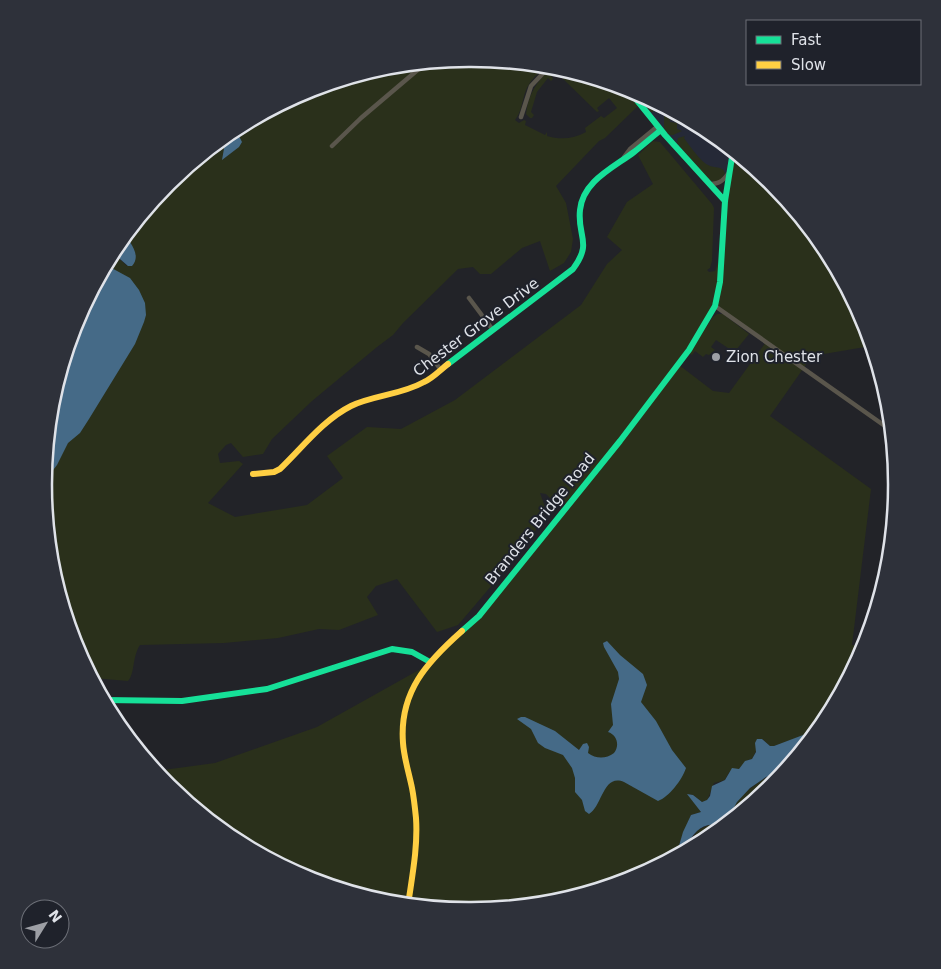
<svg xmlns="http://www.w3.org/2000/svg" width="941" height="969" viewBox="0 0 941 969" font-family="'DejaVu Sans',sans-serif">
<rect width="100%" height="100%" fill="#222328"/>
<path fill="#252937" d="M 629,89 L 708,130 L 733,151 L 728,174 L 723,181 L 709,184 Z"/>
<path fill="#2a301b" d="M 471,58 L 546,65 C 539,73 530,80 526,90 C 522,100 522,111 515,120 L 519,123 L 524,120 L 526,121 L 525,125 L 545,135 L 547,132 L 547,136 C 560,140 574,139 586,132 L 585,128 L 601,116 L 604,118 L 617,108 L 609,98 L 597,108 L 599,111 L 597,112 L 554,70 L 554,66 L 625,87 L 639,105 L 605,138 L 599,141 L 556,186 L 566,203 L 573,239 L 571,252 L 564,263 L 550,271 L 540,241 L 522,248 L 491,274 L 480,274 L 473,267 L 458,269 L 403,323 L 393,335 L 377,347 L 312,401 L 272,439 L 263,454 L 243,457 L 231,443 L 226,445 L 218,454 L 220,463 L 239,461 L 243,464 L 208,503 L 235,517 L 307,505 L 343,478 L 327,456 L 367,427 L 401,429 L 455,400 L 581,305 L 607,264 L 622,250 L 607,237 L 627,202 L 653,184 L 638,155 L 653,141 L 660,142 L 712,204 L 714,208 L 712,261 L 710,268 L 707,270 L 709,272 L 715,271 L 718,262 C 719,274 719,285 715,296 C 709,321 685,351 670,372 C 635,419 598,464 561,509 L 546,494 L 540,493 L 546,510 L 531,539 L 470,611 L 458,625 L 437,632 L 397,579 L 376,586 L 367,597 L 378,615 L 339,630 L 319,629 L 278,638 L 224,643 L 140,645 C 132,657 135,674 128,681 L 93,678 L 74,642 L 52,567 L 44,484 L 52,401 L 76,321 L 113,253 L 127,266 L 127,241 L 115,249 L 116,247 L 169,183 L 234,130 L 307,90 L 388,66 Z
M 545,74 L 551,75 L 553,79 L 551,81 L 548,78 L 537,92 L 531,112 L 534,115 L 532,118 L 530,118 L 526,114 C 528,97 534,86 545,74 Z
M 632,90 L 654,101 L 653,112 L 651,112 Z
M 664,116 L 669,116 L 670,122 L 677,123 L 677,129 L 682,131 L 673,135 L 669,135 L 664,128 Z
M 685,136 L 684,138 C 689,145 701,162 708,165 C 715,169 722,165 725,173 L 721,180 L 714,182 L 709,180 L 677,143 L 678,138 Z
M 734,152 L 772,183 L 825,248 L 865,321 L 874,352 L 865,347 L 812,356 L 770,416 L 871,489 L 852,645 L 865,647 L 825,722 L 813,737 L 812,733 L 774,746 L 770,746 L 762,739 L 752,759 L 748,760 L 739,769 C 730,769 729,772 725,780 L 714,783 L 707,801 L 702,802 L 693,795 L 688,794 L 701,812 L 691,815 L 677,850 L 676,854 L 677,856 L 634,879 L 553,903 L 470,911 L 387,903 L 307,879 L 233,839 L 169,786 L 156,771 L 215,763 L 317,727 L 426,666 L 470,624 L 679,365 L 713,391 L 729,393 L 766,342 L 715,306 L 726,196 Z
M 717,314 L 723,314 L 749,334 L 732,355 L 728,352 L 728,348 L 716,340 L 711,347 L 715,350 L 709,355 L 706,354 L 703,357 L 695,351 L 692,355 L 690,354 L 689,353 L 713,317 Z
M 788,767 L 783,773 L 765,782 L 742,801 L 735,816 L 726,824 L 698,835 L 692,848 L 681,854 L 698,830 L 709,825 L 727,820 C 740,790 760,780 788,767 Z"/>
<path fill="#456a87" d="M 251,121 L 242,129 L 239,136 L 242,142 L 239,147 L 222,160 L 225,143 L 223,138 L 234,130 Z
M 127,241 L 130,242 C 135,250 139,258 132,266 L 128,266 L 113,253 L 115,249 Z
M 106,265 L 130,278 L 139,290 L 145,303 L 146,315 L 144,322 L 135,344 L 89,419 L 80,433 L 68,443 L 57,465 L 44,482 L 52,401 L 76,321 Z
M 607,641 L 620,655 L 643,674 L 647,685 L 641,702 L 656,721 L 672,750 L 686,768 C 682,780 669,797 658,801 L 624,782 C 603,773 602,807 589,814 L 585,811 L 582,800 L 575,792 L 575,778 L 572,768 L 563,755 L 545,748 L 538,743 L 531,729 L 517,719 L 521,717 L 525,717 L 555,731 L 579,750 L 583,744 L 587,743 L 589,747 L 588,753 C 596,759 606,759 614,753 C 620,745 617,735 608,732 L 613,725 L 611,704 L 619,679 L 618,672 L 604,647 L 603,643 Z
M 811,732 L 813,737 L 788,767 L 766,777 L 750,788 L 737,802 L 727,820 C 718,825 705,823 697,831 C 689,838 685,852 676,856 L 683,832 L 691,815 L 701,812 L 687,794 L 693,795 L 702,802 L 707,800 L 710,796 L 712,786 L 725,780 L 732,768 L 739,769 L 745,761 L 752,759 L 756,752 L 755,743 L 757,739 L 762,739 L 770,746 L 774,746 Z"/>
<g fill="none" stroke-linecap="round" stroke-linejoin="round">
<path stroke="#5a564c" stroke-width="4.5" d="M 521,117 L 531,86 L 550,66
M 332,146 L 361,118 L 427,62
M 624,157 L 630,149 L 658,126
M 709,184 C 718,184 722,182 728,174
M 469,298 L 493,330
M 715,306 L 892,431
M 417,347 L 429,354 L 441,370"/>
<path stroke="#16e098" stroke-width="6" d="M 627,88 L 665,135 L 725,201
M 448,364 L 573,269 C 593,242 577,237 580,210 C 583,181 613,168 634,152 C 643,145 652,137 661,130
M 462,631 L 479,616 L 620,441 L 689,350 L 715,306 L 720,282 L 725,201 L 733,151
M 104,700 L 182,701 L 267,689 L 392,649 L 412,652 L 430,662"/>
<path stroke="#ffcf43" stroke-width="6" d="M 253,474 L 274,472 L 280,469 C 302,448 323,420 351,406 C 374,395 401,395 424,382 C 433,378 440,370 448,364
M 408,905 C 412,877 418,847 416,818 C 415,808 414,798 412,788 C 409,773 404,758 403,743 C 399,692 427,662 462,631"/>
</g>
<circle fill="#9d9fa5" stroke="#1f222b" stroke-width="2" cx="716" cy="357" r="5"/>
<g text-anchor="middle" stroke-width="4" stroke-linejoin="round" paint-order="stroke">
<g font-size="15" fill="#dfe2e8" stroke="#1f222b">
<text transform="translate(476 327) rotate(-37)" y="5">Chester Grove Drive</text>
<text transform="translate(540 519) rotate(-51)" y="5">Branders Bridge Road</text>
</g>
<g font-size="15" fill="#dfe2e8" stroke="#1f222b" text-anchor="start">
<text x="726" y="362">Zion Chester</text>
</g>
</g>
<path d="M0 0H941V969H0ZM469 67H471A417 417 0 0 1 888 484V485A417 417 0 0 1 471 902H469A417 417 0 0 1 52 485V484A417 417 0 0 1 469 67Z" fill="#2e313a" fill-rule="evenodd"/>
<path fill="none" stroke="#dfe2e8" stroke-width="2.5" d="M469 67H471A417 417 0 0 1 888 484V485A417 417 0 0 1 471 902H469A417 417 0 0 1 52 485V484A417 417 0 0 1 469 67Z"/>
<rect x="746" y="20" width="175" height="65" fill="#1f222b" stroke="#6c6f77"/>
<rect x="756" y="36" width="25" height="8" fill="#16e098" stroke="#6c6f77"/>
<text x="791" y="45" font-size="15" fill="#dfe2e8">Fast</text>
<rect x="756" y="61" width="25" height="8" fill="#ffcf43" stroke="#6c6f77"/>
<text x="791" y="70" font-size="15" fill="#dfe2e8">Slow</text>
<g transform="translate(45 924) rotate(53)"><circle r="24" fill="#1f222b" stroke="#6c6f77"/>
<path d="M0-4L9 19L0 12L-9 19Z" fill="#9d9fa5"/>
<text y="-8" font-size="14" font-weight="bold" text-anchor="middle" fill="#dfe2e8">N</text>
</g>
</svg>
